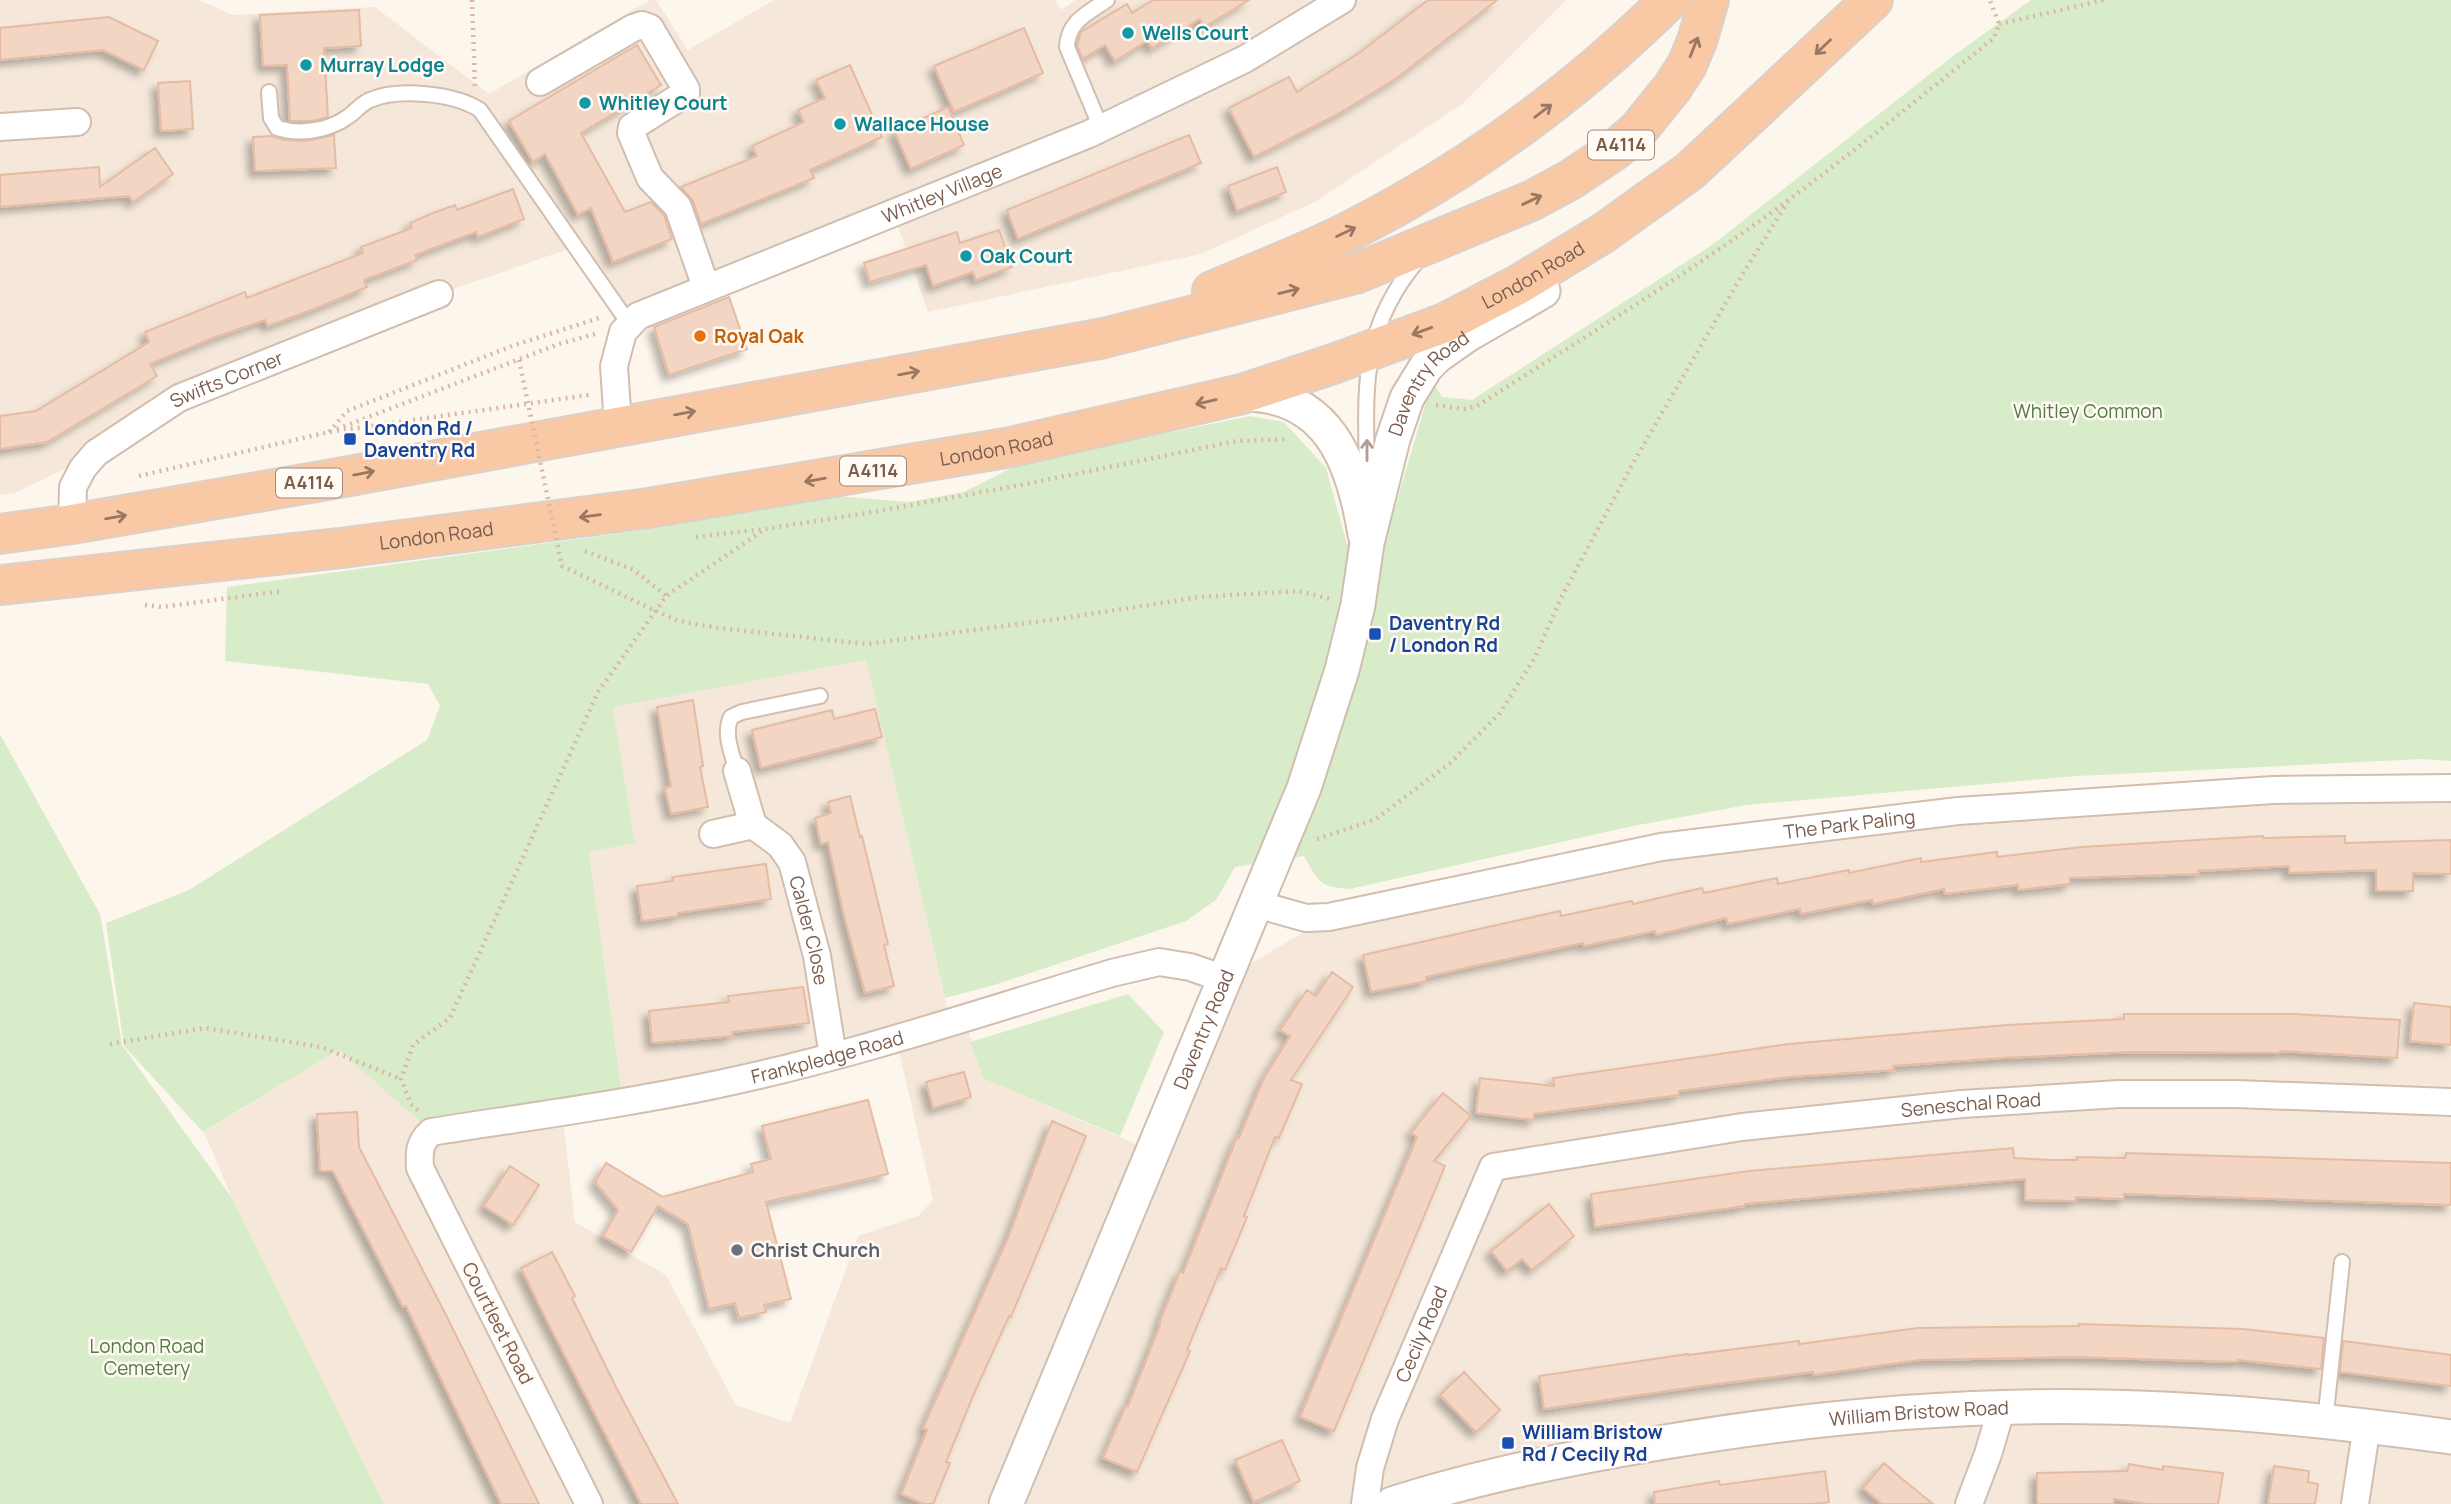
<svg xmlns="http://www.w3.org/2000/svg" width="2451" height="1504" viewBox="0 0 2451 1504" font-family="Manrope,sans-serif">
<defs>
<filter id="shadow"><feDropShadow dx="-6" dy="6" stdDeviation="3.5" flood-color="#0004"/></filter>
</defs>
<rect width="100%" height="100%" fill="#fdf6ec"/>
<path fill="#f5e8da" d="M 0,0 L 199,0 L 233,15 L 375,7 L 489,94 L 650,0 L 656,0 L 688,50 L 774,0 L 1056,0 L 1061,10 L 1076,0 L 1566,0 L 1461,105 L 1315,202 L 1201,254 L 928,312 L 894,215 L 630,325 L 574,247 L 439,294 L 179,398 L 96,453 L 34,484 L 14,493 L 0,495 Z
M 866,660 L 950,1021 L 964,1017 L 984,1079 L 1153,1151 L 1225,979 L 1329,917 L 1407,899 L 1958,811 L 2451,788 L 2451,1504 L 384,1504 L 232,1198 L 204,1132 L 339,1050 L 431,1132 L 562,1112 L 575,1222 L 666,1275 L 736,1405 L 790,1423 L 858,1236 L 918,1216 L 933,1200 L 896,1038 L 623,1102 L 589,852 L 635,843 L 613,706 Z"/>
<path fill="#d8ecc9" d="M 2031,0 L 2451,0 L 2451,761 L 2423,759 L 2077,776 L 1747,805 L 1633,826 L 1349,889 C 1318,887 1319,881 1304,856 L 1235,867 L 1216,900 L 1186,921 L 994,985 L 945,998 L 866,660 L 613,707 L 635,843 L 589,852 L 623,1102 L 431,1132 L 339,1050 L 203,1132 L 124,1046 L 106,923 L 189,890 L 427,740 L 440,706 L 428,684 L 225,661 L 227,587 L 658,528 L 835,496 L 909,502 L 964,492 L 1021,463 L 1250,416 L 1284,422 L 1326,468 L 1347,544 L 1385,542 L 1432,381 L 1442,397 L 1472,400 L 1712,245 L 1953,56 Z
M 0,734 L 100,914 L 122,1045 L 232,1198 L 384,1504 L 0,1504 Z
M 1128,994 L 1164,1032 L 1120,1136 L 984,1079 L 970,1042 Z"/>
<path fill="#f3d5c3" stroke="#e6bba3" stroke-width="2" filter="url(#shadow)" d="M 1153,0 L 1249,0 L 1204,27 L 1200,19 L 1152,48 L 1147,41 L 1115,61 L 1105,45 L 1083,59 L 1077,46 L 1081,32 L 1127,4 L 1132,13 Z
M 1428,0 L 1497,0 L 1397,78 L 1338,114 L 1254,157 L 1229,108 L 1289,77 L 1297,92 L 1359,53 Z
M 359,10 L 361,46 L 324,48 L 328,117 L 313,121 L 290,121 L 287,65 L 263,66 L 260,15 Z
M 109,17 L 158,41 L 144,70 L 103,50 L 0,60 L 0,28 Z
M 1024,28 L 1043,73 L 954,112 L 934,66 Z
M 637,45 L 661,85 L 581,133 L 625,212 L 651,202 L 664,215 L 672,239 L 613,262 L 591,208 L 578,215 L 545,154 L 533,162 L 509,121 Z
M 850,65 L 882,137 L 810,170 L 814,178 L 701,224 L 693,201 L 681,187 L 757,156 L 752,146 L 804,122 L 798,110 L 825,98 L 816,80 Z
M 190,81 L 193,129 L 161,131 L 158,83 Z
M 948,107 L 964,145 L 911,169 L 894,131 Z
M 334,135 L 336,168 L 255,171 L 253,137 L 271,136 L 285,140 L 305,141 Z
M 1189,135 L 1201,163 L 1018,239 L 1007,210 Z
M 155,148 L 173,174 L 133,202 L 129,196 L 0,207 L 0,175 L 99,167 L 100,187 Z
M 1277,167 L 1286,192 L 1237,211 L 1228,186 Z
M 513,189 L 524,219 L 478,237 L 476,232 L 415,255 L 417,260 L 364,280 L 367,287 L 314,309 L 268,326 L 265,320 L 213,338 L 150,364 L 157,376 L 47,442 L 0,449 L 0,416 L 36,411 L 149,342 L 145,332 L 245,292 L 247,298 L 363,253 L 361,247 L 412,228 L 410,223 L 433,213 L 455,205 L 457,210 Z
M 999,230 L 1012,267 L 976,280 L 973,272 L 933,286 L 926,265 L 870,282 L 864,263 L 957,232 L 960,243 Z
M 729,297 L 747,349 L 669,375 L 654,327 Z
M 693,700 L 703,766 L 700,767 L 708,807 L 671,814 L 665,788 L 671,786 L 657,707 Z
M 875,709 L 882,737 L 761,768 L 752,730 L 832,710 L 834,719 Z
M 850,796 L 860,837 L 862,836 L 888,944 L 884,945 L 894,986 L 865,993 L 844,916 L 828,842 L 821,844 L 815,818 L 831,813 L 828,802 Z
M 2263,836 L 2263,838 L 2345,836 L 2345,843 L 2451,840 L 2451,874 L 2413,873 L 2413,891 L 2376,891 L 2376,870 L 2289,873 L 2289,866 L 2198,871 L 2199,874 L 2070,878 L 2070,884 L 2018,890 L 2018,885 L 1945,894 L 1944,889 L 1873,904 L 1872,900 L 1801,914 L 1800,909 L 1728,924 L 1726,918 L 1656,935 L 1655,931 L 1584,946 L 1583,943 L 1470,967 L 1426,977 L 1426,981 L 1371,992 L 1363,955 L 1560,911 L 1561,916 L 1632,901 L 1633,904 L 1702,888 L 1704,893 L 1777,878 L 1778,884 L 1849,870 L 1849,873 L 1921,858 L 1921,862 L 1997,852 L 1997,857 L 2082,847 Z
M 766,864 L 771,899 L 678,913 L 678,916 L 642,921 L 637,886 L 673,881 L 672,877 Z
M 1332,972 L 1353,987 L 1291,1080 L 1302,1084 L 1279,1138 L 1275,1137 L 1244,1216 L 1247,1217 L 1225,1270 L 1221,1268 L 1187,1350 L 1190,1351 L 1137,1472 L 1103,1458 L 1126,1405 L 1128,1406 L 1160,1325 L 1159,1324 L 1180,1271 L 1183,1273 L 1237,1137 L 1239,1138 L 1264,1078 L 1290,1036 L 1280,1030 L 1307,990 L 1316,996 Z
M 803,987 L 809,1023 L 732,1032 L 733,1036 L 652,1043 L 649,1011 L 729,1002 L 728,996 Z
M 2414,1003 L 2451,1007 L 2451,1045 L 2410,1041 Z
M 2124,1014 L 2293,1014 L 2400,1020 L 2397,1058 L 2280,1051 L 2280,1053 L 2131,1052 L 2002,1058 L 1893,1066 L 1894,1070 L 1789,1077 L 1679,1091 L 1679,1095 L 1534,1114 L 1534,1120 L 1476,1113 L 1480,1078 L 1554,1086 L 1553,1078 L 1789,1044 L 2007,1025 L 2124,1019 Z
M 964,1072 L 971,1097 L 933,1108 L 926,1082 Z
M 1443,1093 L 1471,1116 L 1434,1161 L 1445,1166 L 1334,1431 L 1300,1417 L 1417,1137 L 1411,1133 Z
M 868,1100 L 888,1174 L 766,1202 L 791,1299 L 764,1305 L 766,1312 L 739,1318 L 735,1303 L 709,1309 L 688,1224 L 658,1206 L 631,1252 L 603,1236 L 618,1210 L 595,1182 L 606,1163 L 663,1197 L 753,1172 L 751,1164 L 771,1159 L 762,1126 Z
M 357,1112 L 359,1147 L 447,1317 L 539,1504 L 501,1504 L 406,1306 L 403,1307 L 333,1171 L 320,1171 L 317,1114 Z
M 1052,1121 L 1086,1136 L 1011,1317 L 1009,1316 L 973,1396 L 946,1462 L 950,1463 L 933,1504 L 924,1504 L 901,1494 L 927,1430 L 923,1428 L 1007,1240 Z
M 2013,1148 L 2014,1158 L 2051,1160 L 2077,1160 L 2077,1157 L 2125,1158 L 2126,1153 L 2451,1163 L 2451,1205 L 2124,1194 L 2124,1199 L 2076,1197 L 2076,1201 L 2025,1200 L 2025,1179 L 1745,1204 L 1745,1206 L 1595,1227 L 1591,1194 L 1749,1171 Z
M 510,1166 L 539,1185 L 513,1225 L 484,1206 Z
M 1549,1204 L 1574,1236 L 1532,1270 L 1522,1259 L 1507,1271 L 1491,1251 Z
M 552,1252 L 575,1296 L 572,1298 L 617,1389 L 678,1504 L 641,1504 L 545,1317 L 521,1268 Z
M 2079,1324 L 2243,1329 L 2324,1338 L 2321,1369 L 2238,1360 L 2237,1362 L 2072,1357 L 1919,1360 L 1813,1375 L 1813,1372 L 1701,1386 L 1544,1409 L 1539,1376 L 1688,1354 L 1688,1355 L 1799,1341 L 1799,1344 L 1918,1328 L 2079,1326 Z
M 2343,1341 L 2451,1355 L 2451,1386 L 2340,1372 Z
M 1464,1372 L 1500,1410 L 1476,1432 L 1440,1395 Z
M 1282,1440 L 1300,1481 L 1254,1502 L 1235,1460 Z
M 1884,1463 L 1901,1478 L 1933,1504 L 1882,1504 L 1863,1488 Z
M 2129,1464 L 2163,1470 L 2163,1466 L 2223,1473 L 2218,1504 L 2147,1504 L 2114,1499 L 2114,1504 L 2037,1504 L 2037,1473 L 2127,1471 Z
M 2274,1466 L 2309,1471 L 2308,1482 L 2318,1484 L 2315,1504 L 2268,1504 Z
M 1825,1471 L 1829,1502 L 1812,1504 L 1655,1504 L 1654,1492 L 1719,1481 L 1720,1485 Z"/>
<g fill="none" stroke-linecap="round" stroke-linejoin="round">
<g stroke="#d1beb0" stroke-width="18">
<path id="service" d="M 269,92 L 271,118 L 277,128 C 300,135 329,131 349,116 C 356,111 362,103 370,100 C 398,88 454,93 480,110 L 630,325
M 1101,128 L 1067,47 C 1068,21 1087,14 1107,0
M 1367,489 C 1367,400 1355,334 1418,260
M 737,771 C 732,754 723,733 731,717 L 742,712 L 820,696
M 2325,1422 L 2342,1262"/>
</g>
<g stroke="#d1beb0" stroke-width="30">
<g id="minor">
<path d="M 540,82 L 633,28 L 642,25 L 650,28 L 686,89 L 686,93 L 632,127 L 631,133 L 650,178 L 678,207 L 706,287"/>
<path d="M 0,127 L 77,122"/>
<path id="s1" d="M 618,425 L 614,366 L 623,332 L 638,316 L 1089,134 L 1245,59 L 1342,0"/>
<path id="s2" d="M 72,524 L 73,487 L 83,468 L 96,453 L 179,398 L 439,294"/>
<path d="M 737,771 L 753,825"/>
<path id="s3" d="M 713,834 L 753,825 L 780,845 L 792,862 L 817,956 L 833,1056"/>
<path id="s4" d="M 1256,904 L 1306,918 L 1329,917 L 1661,847 L 1958,811 L 2273,790 L 2451,788"/>
<path id="s5" d="M 589,1504 L 420,1168 C 419,1152 419,1143 431,1132 C 527,1117 624,1104 719,1084 C 852,1056 982,1012 1112,973 L 1159,962 L 1190,967 L 1225,979"/>
<path id="s6" d="M 1365,1504 L 1370,1468 L 1385,1419 L 1493,1167 L 1742,1127 L 1962,1104 L 2119,1094 L 2237,1094 L 2451,1102"/>
<path d="M 1969,1504 L 1988,1454 L 2002,1407"/>
<path d="M 2355,1504 L 2367,1425"/>
</g>
</g>
<g stroke="#d1beb0" stroke-width="37">
<g id="tertiary">
<path d="M 1242,394 C 1328,393 1353,461 1365,534"/>
<path id="s7" d="M 1006,1504 L 1304,788 L 1342,670 L 1358,605 L 1367,543 L 1393,439 L 1407,398 L 1426,367 L 1437,356 L 1467,335 L 1543,291"/>
<path id="s8" d="M 1392,1504 C 1479,1476 1569,1458 1659,1443 C 1805,1418 1955,1404 2103,1407 C 2219,1409 2336,1421 2451,1437"/>
</g>
</g>
<g stroke="#dad1cd" stroke-width="42">
<g id="trunk">
<path d="M 1212,291 C 1257,272 1304,254 1348,232 C 1467,172 1574,94 1669,0"/>
<path d="M 0,534 L 72,524 L 333,479 L 1104,338 L 1355,274 L 1531,201 L 1570,180 L 1615,150 L 1638,130 L 1672,88 L 1687,65 L 1697,41 L 1709,0"/>
<path id="s9" d="M 0,585 L 341,548 L 649,508 L 1011,447 L 1242,394 L 1333,364 L 1445,323 L 1518,285 L 1602,234 L 1690,171 L 1873,0"/>
</g>
</g>
<path stroke="#d9b8a5" stroke-width="4.5" stroke-dasharray="2 5" stroke-linecap="butt" d="M 472,0 L 475,86
M 1999,24 L 2104,0
M 1436,405 L 1464,409 L 1477,406 C 1563,351 1650,297 1734,239 C 1824,177 1909,106 1994,38 L 1999,24 L 1990,0
M 337,429 L 559,344 L 595,334
M 329,432 L 347,411 L 512,346 L 599,318
M 139,476 L 329,432 L 589,395
M 696,537 L 765,529 L 867,513 L 1026,484 L 1237,441 L 1288,439
M 585,551 L 634,570 L 666,596
M 145,605 L 162,607 L 282,591
M 656,611 L 679,621 L 719,628 L 867,644 L 1058,619 L 1200,597 L 1299,591 L 1330,599
M 1317,839 L 1376,819 L 1450,763 L 1500,713 L 1535,657 L 1562,596 L 1633,463 L 1742,275 L 1790,198
M 110,1044 L 205,1028 L 321,1047 L 401,1079
M 418,1110 L 411,1104 L 401,1079 L 413,1045 L 450,1018 L 598,692 L 666,596 L 764,530"/>
<use href="#service" stroke="#fff" stroke-width="14"/>
<use href="#minor" stroke="#fff" stroke-width="26"/>
<use href="#tertiary" stroke="#fff" stroke-width="33"/>
<use href="#trunk" stroke="#f9c8a4" stroke-width="38"/>
<path stroke="#d9b8a5" stroke-width="4.5" stroke-dasharray="2 5" stroke-linecap="butt" d="M 519,360 L 562,566 L 656,611"/>
</g>
<defs><path id="oneway-shaft" d="M-6 0H5M1.5-3L5.5 0L1.5 3" fill="none" stroke-width="1.6" stroke-linecap="round" stroke-linejoin="round" transform="scale(1.75)"/></defs>
<g stroke="#9a7763">
<use href="#oneway-shaft" transform="translate(1694 47) rotate(-68)"/>
<use href="#oneway-shaft" transform="translate(1823 47) rotate(136)"/>
<use href="#oneway-shaft" transform="translate(1543 111) rotate(-37)"/>
<use href="#oneway-shaft" transform="translate(1532 200) rotate(-26)"/>
<use href="#oneway-shaft" transform="translate(1346 232) rotate(-26)"/>
<use href="#oneway-shaft" transform="translate(1289 291) rotate(-14)"/>
<use href="#oneway-shaft" transform="translate(1422 331) rotate(160)"/>
<use href="#oneway-shaft" transform="translate(909 373) rotate(-10)"/>
<use href="#oneway-shaft" transform="translate(1206 402) rotate(167)"/>
<use href="#oneway-shaft" transform="translate(685 413) rotate(-10)"/>
<use href="#oneway-shaft" transform="translate(364 473) rotate(-11)"/>
<use href="#oneway-shaft" transform="translate(815 480) rotate(170)"/>
<use href="#oneway-shaft" transform="translate(590 516) rotate(173)"/>
<use href="#oneway-shaft" transform="translate(116 517) rotate(-10)"/>
</g>
<use stroke="#af9d94" href="#oneway-shaft" transform="translate(1367 450) rotate(-90)"/>
<g fill="#0f9aa8" stroke="#fffaf3" stroke-width="2.5">
<circle cx="1128" cy="33" r="7"/>
<circle cx="306" cy="65" r="7"/>
<circle cx="585" cy="103" r="7"/>
<circle cx="840" cy="124" r="7"/>
<circle cx="966" cy="256" r="7"/>
</g>
<circle fill="#e8710a" stroke="#fffaf3" stroke-width="2.5" cx="700" cy="336" r="7"/>
<g fill="#1a4fb4" stroke="#fffaf3" stroke-width="2.5">
<rect x="343" y="432" width="14" height="14" rx="3.5"/>
<rect x="1368" y="627" width="14" height="14" rx="3.5"/>
<rect x="1501" y="1436" width="14" height="14" rx="3.5"/>
</g>
<circle fill="#6b7280" stroke="#fffaf3" stroke-width="2.5" cx="737" cy="1250" r="7"/>
<g text-anchor="middle" stroke-width="5" stroke-linejoin="round" paint-order="stroke">
<g fill="#fffaf3" stroke="#a28b7f" stroke-width="2">
<rect x="1588" y="130.5" width="66" height="29" rx="5"/>
<rect x="840" y="456.5" width="66" height="29" rx="5"/>
<rect x="276" y="468.5" width="66" height="29" rx="5"/>
</g>
<g font-size="18" font-weight="bold" fill="#7a5c4d">
<text x="1621" y="151">A4114</text>
<text x="873" y="477">A4114</text>
<text x="309" y="489">A4114</text>
</g>
<g font-size="19" font-weight="bold" fill="#0d838f" stroke="#fffaf3" text-anchor="start">
<text x="1142" y="40">Wells Court</text>
<text x="320" y="72">Murray Lodge</text>
<text x="599" y="110">Whitley Court</text>
<text x="854" y="131">Wallace House</text>
<text x="980" y="263">Oak Court</text>
</g>
<g font-size="19" fill="#7a5c4d" stroke="#fffaf3">
<text dy="7" stroke="none"><textPath href="#s1" startOffset="444">Whitley Village</textPath></text>
<text dy="7" stroke="none"><textPath href="#s9" startOffset="1573">London Road</textPath></text>
<text dy="7" stroke="none"><textPath href="#s2" startOffset="229">Swifts Corner</textPath></text>
<text dy="7" stroke="none"><textPath href="#s7" startOffset="1204">Daventry Road</textPath></text>
<text dy="7" stroke="none"><textPath href="#s9" startOffset="1006">London Road</textPath></text>
<text dy="7" stroke="none"><textPath href="#s9" startOffset="439">London Road</textPath></text>
<text dy="7" stroke="none"><textPath href="#s4" startOffset="604">The Park Paling</textPath></text>
<text dy="7" stroke="none"><textPath href="#s3" startOffset="166">Calder Close</textPath></text>
<text dy="7" stroke="none"><textPath href="#s7" startOffset="514">Daventry Road</textPath></text>
<text dy="7" stroke="none"><textPath href="#s5" startOffset="819">Frankpledge Road</textPath></text>
<text dy="7" stroke="none"><textPath href="#s6" startOffset="844">Seneschal Road</textPath></text>
<text transform="translate(498 1323) rotate(63)" y="7">Courtleet Road</text>
<text dy="7" stroke="none"><textPath href="#s6" startOffset="180">Cecily Road</textPath></text>
<text dy="7" stroke="none"><textPath href="#s8" startOffset="536">William Bristow Road</textPath></text>
</g>
<g font-size="19" font-weight="bold" fill="#c56008" stroke="#fffaf3" text-anchor="start">
<text x="714" y="343">Royal Oak</text>
</g>
<g font-size="19" fill="#537a41" stroke="#fffaf3">
<text x="2088" y="418">Whitley Common</text>
<text x="147" y="1353">London Road<tspan x="147" dy="22">Cemetery</tspan></text>
</g>
<g font-size="19" font-weight="bold" fill="#164399" stroke="#fffaf3" text-anchor="start">
<text x="364" y="435">London Rd /<tspan x="364" dy="22">Daventry Rd</tspan></text>
<text x="1389" y="630">Daventry Rd<tspan x="1389" dy="22">/ London Rd</tspan></text>
<text x="1522" y="1439">William Bristow<tspan x="1522" dy="22">Rd / Cecily Rd</tspan></text>
</g>
<g font-size="19" font-weight="bold" fill="#5b616d" stroke="#fffaf3" text-anchor="start">
<text x="751" y="1257">Christ Church</text>
</g>
</g>
</svg>
